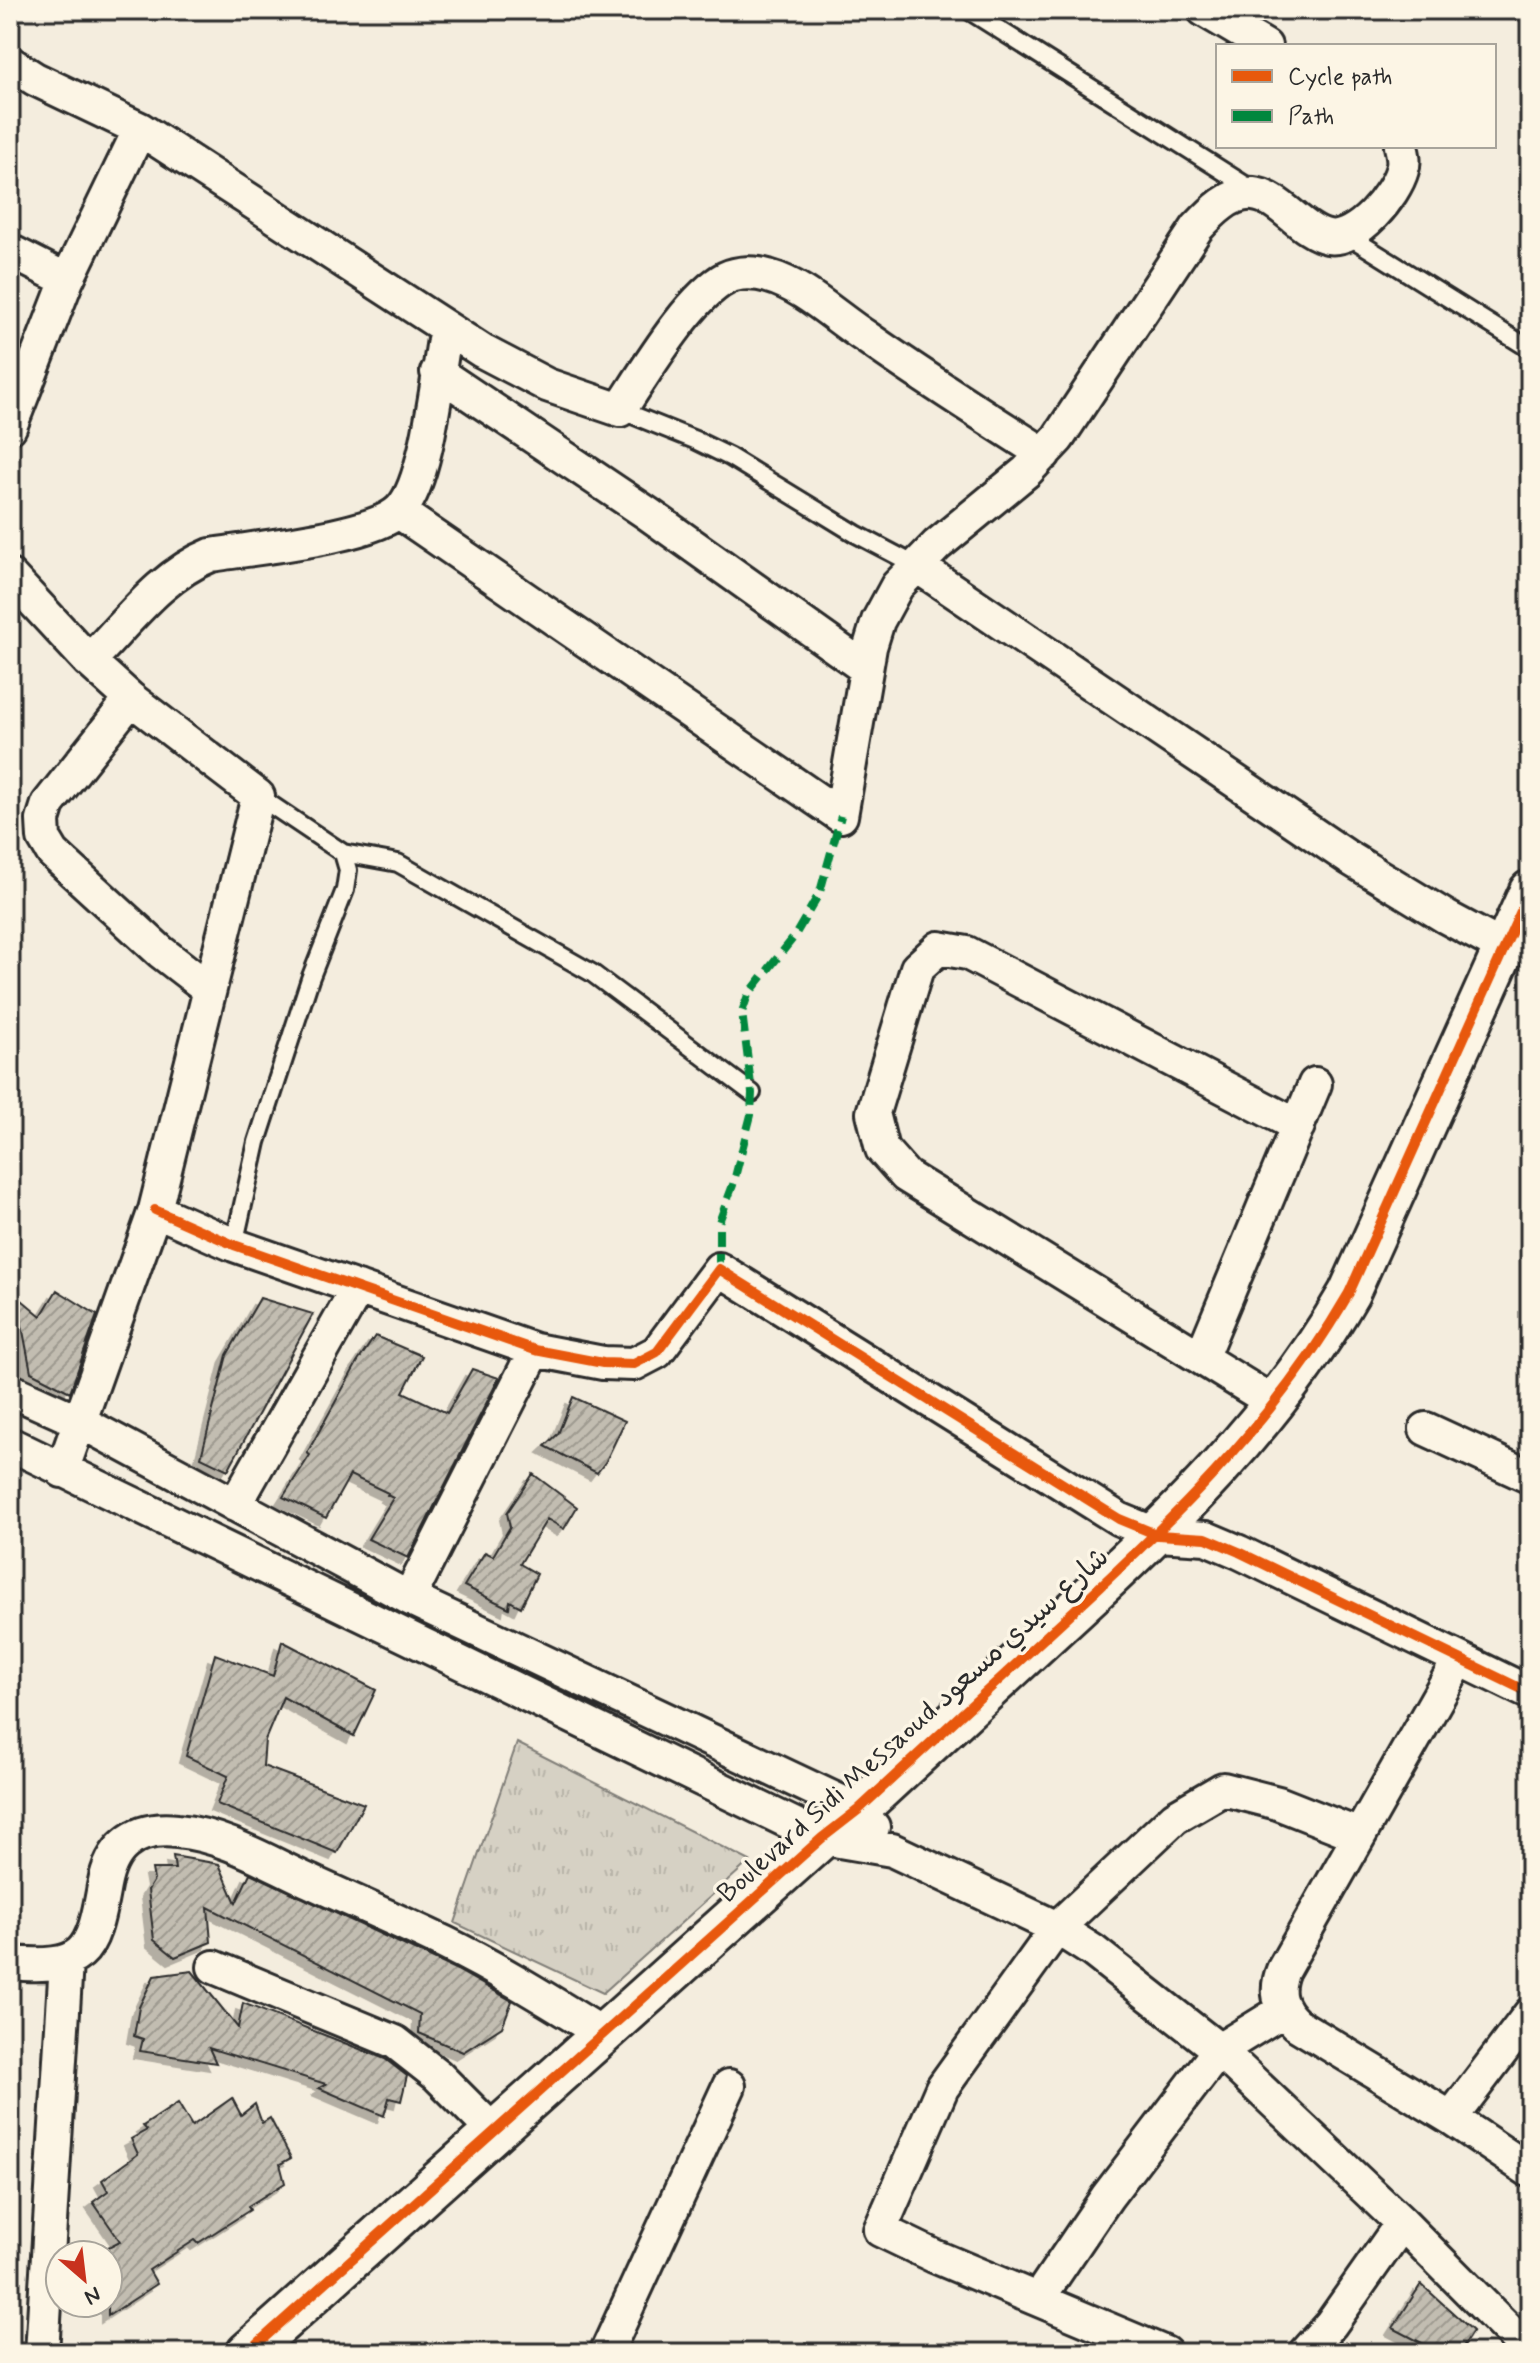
<svg xmlns="http://www.w3.org/2000/svg" width="1540" height="2363" viewBox="0 0 1540 2363" font-family="Mynerve,'Playpen Sans Arabic',sans-serif">
<defs>
<pattern id="park-tufts" width="24" height="20" patternUnits="userSpaceOnUse" patternTransform="scale(2)"><rect width="24" height="20" fill="#d6d1c4"/><path d="M3 7l-1-3M5 7V3M7 7l1-3M15 17l-1-3M17 17v-4M19 17l1-3" fill="none" stroke="#b8b4a9"/></pattern>
<pattern id="building-hatch" width="6" height="6" patternUnits="userSpaceOnUse" patternTransform="scale(2)"><rect width="6" height="6" fill="#c2bdb1"/><path d="M-1 1l2-2M0 6l6-6M5 7l2-2" fill="none" stroke="#9e9a90"/></pattern>
<filter id="shadow"><feDropShadow dx="-7" dy="7" stdDeviation="0" flood-color="#0004"/></filter>
</defs>
<rect width="100%" height="100%" fill="#f4edde"/>
<filter id="ink" filterUnits="userSpaceOnUse"><feTurbulence type="fractalNoise" baseFrequency=".0125" numOctaves="2"/><feDisplacementMap in="SourceGraphic" scale="16" xChannelSelector="R" yChannelSelector="G"/><feConvolveMatrix kernelMatrix="1 2 1 2 8 2 1 2 1" color-interpolation-filters="sRGB"/></filter>
<g filter="url(#ink)">
<path fill="url(#park-tufts)" stroke="#807e78" stroke-width="2" d="M 517,1743 L 750,1861 L 603,1993 L 455,1923 Z"/>
<path fill="url(#building-hatch)" stroke="#2b2b2b" stroke-width="2" filter="url(#shadow)" d="M 57,1290 L 97,1315 L 70,1392 L 31,1372 L 16,1295 L 41,1316 Z
M 260,1298 L 313,1314 L 228,1470 L 201,1457 L 227,1355 Z
M 375,1336 L 422,1356 L 403,1392 L 447,1413 L 472,1369 L 499,1378 L 408,1558 L 368,1539 L 393,1498 L 387,1495 L 388,1493 L 350,1475 L 326,1518 L 283,1497 L 310,1455 L 307,1453 L 357,1363 Z
M 573,1397 L 625,1421 L 606,1461 L 597,1473 L 545,1446 L 558,1434 Z
M 533,1474 L 577,1507 L 564,1529 L 547,1519 L 520,1564 L 537,1574 L 521,1607 L 510,1601 L 509,1608 L 464,1586 L 485,1552 L 493,1556 L 510,1527 L 507,1513 Z
M 282,1641 L 376,1690 L 354,1736 L 283,1697 L 265,1740 L 263,1766 L 364,1804 L 337,1853 L 217,1804 L 228,1776 L 186,1756 L 215,1654 L 273,1676 Z
M 173,1856 L 219,1864 L 236,1903 L 250,1873 L 457,1970 L 512,2001 L 502,2027 L 463,2052 L 419,2033 L 420,2014 L 208,1907 L 211,1942 L 175,1957 L 154,1940 L 148,1890 L 154,1880 L 152,1869 L 175,1869 Z
M 192,1971 L 238,2028 L 243,2003 L 385,2059 L 407,2076 L 401,2101 L 389,2098 L 384,2116 L 319,2088 L 326,2084 L 209,2048 L 216,2063 L 140,2051 L 143,2039 L 134,2036 L 139,2007 L 154,1976 Z
M 232,2098 L 241,2115 L 255,2104 L 262,2123 L 270,2118 L 291,2158 L 280,2164 L 285,2183 L 248,2206 L 250,2210 L 198,2243 L 195,2240 L 149,2270 L 157,2284 L 108,2316 L 108,2247 L 120,2241 L 93,2202 L 108,2191 L 102,2180 L 138,2154 L 131,2139 L 147,2130 L 143,2126 L 178,2103 L 192,2126 Z
M 1421,2284 L 1473,2331 L 1459,2353 L 1441,2353 L 1393,2328 Z"/>
<g fill="none" stroke-linecap="round" stroke-linejoin="round">
<g stroke="#2b2b2b" stroke-width="22">
<path id="service" d="M 968,10 L 1253,190
M 1347,235 L 1530,349
M 620,410 L 695,440 L 730,457 L 856,534 L 917,566
M 343,853 L 398,863 L 592,973 L 752,1093
M 234,1245 L 257,1142 L 310,979 L 345,890 L 348,870 L 343,853 L 258,796"/>
</g>
<g stroke="#2b2b2b" stroke-width="38">
<path id="minor" d="M 1204,10 L 1265,46
M 10,63 L 35,79 L 140,129 L 482,351 L 547,385 L 620,410 C 644,374 689,297 726,278 C 738,272 755,272 768,276 C 804,286 835,317 866,337 C 924,378 984,416 1044,454
M 10,251 L 67,280
M 437,372 L 647,513 L 865,668
M 10,427 L 67,280 L 140,129
M 399,512 L 841,816 L 870,647 L 878,621 L 897,586 L 937,545 L 1027,471 L 1058,438 L 1197,228 C 1211,213 1230,192 1253,194 C 1280,196 1301,232 1328,237 C 1357,242 1395,195 1402,170 C 1405,162 1403,154 1401,146
M 917,566 L 1349,858 L 1446,917 L 1504,948
M 10,576 L 89,661 L 131,699 L 258,796 L 155,1210 L 62,1471
M 89,661 C 127,623 161,575 211,555 C 253,548 373,537 400,510 C 428,483 438,369 446,328
M 131,699 L 48,804 L 43,820 L 44,838 L 53,853 L 161,952 L 209,989
M 155,1210 L 234,1245 L 535,1350 L 603,1363 L 634,1364 L 657,1352 L 719,1269 L 1119,1519 L 1158,1535 L 1206,1538 L 1239,1552 L 1530,1693
M 1201,1358 L 1315,1084
M 10,1390 L 81,1422 L 409,1598 L 858,1810 L 873,1827
M 1274,1403 L 906,1176 L 882,1149 L 873,1113 L 917,968 L 939,948 L 967,953 L 1298,1126
M 1426,1429 L 1530,1477
M 10,1444 L 822,1838 L 892,1850 L 1057,1928 L 1093,1951 L 1219,2050 L 1284,2010
M 235,1505 L 358,1288
M 409,1598 L 535,1350
M 1459,1660 L 1283,1970 C 1274,1992 1279,2008 1296,2024 L 1451,2118 L 1530,2171
M 10,1963 C 84,1969 92,1955 104,1886 C 107,1870 112,1855 125,1844 C 140,1831 159,1829 177,1831 C 223,1835 266,1861 307,1880 C 353,1901 399,1921 445,1943 C 500,1970 551,2002 603,2034
M 214,1967 L 395,2042 L 437,2075 L 494,2132
M 1451,2118 L 1530,2014
M 1402,2223 L 1530,2352
M 1038,2299 L 1107,2197 L 1219,2050 L 1402,2223 L 1331,2324 L 1305,2353
M 42,2353 L 66,1962
M 606,2353 L 729,2086
M 1165,2353 L 934,2256 L 880,2230 L 942,2088 L 1057,1928 L 1175,1817 L 1223,1789 L 1278,1803 L 1359,1835"/>
</g>
<g stroke="#2b2b2b" stroke-width="46">
<path id="tertiary" d="M 247,2353 L 822,1838 L 858,1810 C 923,1750 989,1689 1054,1629 C 1165,1528 1274,1424 1349,1293 L 1530,891
M 1525,2353 L 1530,2347"/>
</g>
<use href="#service" stroke="#fcf5e5" stroke-width="16"/>
<use href="#minor" stroke="#fcf5e5" stroke-width="32"/>
<use href="#tertiary" stroke="#fcf5e5" stroke-width="40"/>
<path stroke="#00873e" stroke-width="8" stroke-dasharray="16 8" stroke-linecap="butt" d="M 719,1269 L 719,1222 L 733,1185 L 751,1115 L 752,1093 L 742,1012 L 748,995 L 794,937 L 820,892 L 841,816"/>
<g stroke="#fcf5e5" stroke-width="15">
<path id="cycleway" d="M 155,1210 L 234,1245 L 535,1350 L 603,1363 L 634,1364 L 657,1352 L 719,1269 L 1119,1519 L 1158,1535 L 1206,1538 L 1239,1552 L 1530,1693
M 247,2353 L 822,1838 L 858,1810 C 923,1750 989,1689 1054,1629 C 1165,1528 1274,1424 1349,1293 L 1530,891"/>
</g>
<use href="#cycleway" stroke="#e8590c" stroke-width="10"/>
</g>
</g>
<g text-anchor="middle" stroke-width="7" stroke-linejoin="round" paint-order="stroke">
<g font-size="28" fill="#2b2b2b" stroke="#fcf5e5">
<text transform="translate(912 1724) rotate(-42)" y="10">Boulevard Sidi Messaoud شارع سيدي مسعود</text>
</g>
</g>
<rect width="1540" height="2363" fill="none" stroke="#fcf5e5" stroke-width="40"/>
<rect x="20" y="20" width="1500" height="2323" fill="none" stroke="#2b2b2b" stroke-width="3" filter="url(#ink)"/>
<rect x="1216" y="44" width="280" height="104" fill="#fcf5e5" stroke="#a8a49b" stroke-width="2"/>
<rect x="1232" y="70" width="40" height="12" fill="#e8590c" stroke="#a8a49b" stroke-width="2"/>
<text x="1288" y="84" font-size="24" fill="#2b2b2b">Cycle path</text>
<rect x="1232" y="110" width="40" height="12" fill="#00873e" stroke="#a8a49b" stroke-width="2"/>
<text x="1288" y="124" font-size="24" fill="#2b2b2b">Path</text>
<g transform="translate(84 2279) rotate(152)"><circle r="38" fill="#fcf5e5" stroke="#a8a49b" stroke-width="2"/>
<path d="M0-6L14 30L0 20L-14 30Z" fill="#c8321e"/>
<text y="-12" font-size="22" font-weight="bold" text-anchor="middle" fill="#2b2b2b">N</text>
</g>
</svg>
